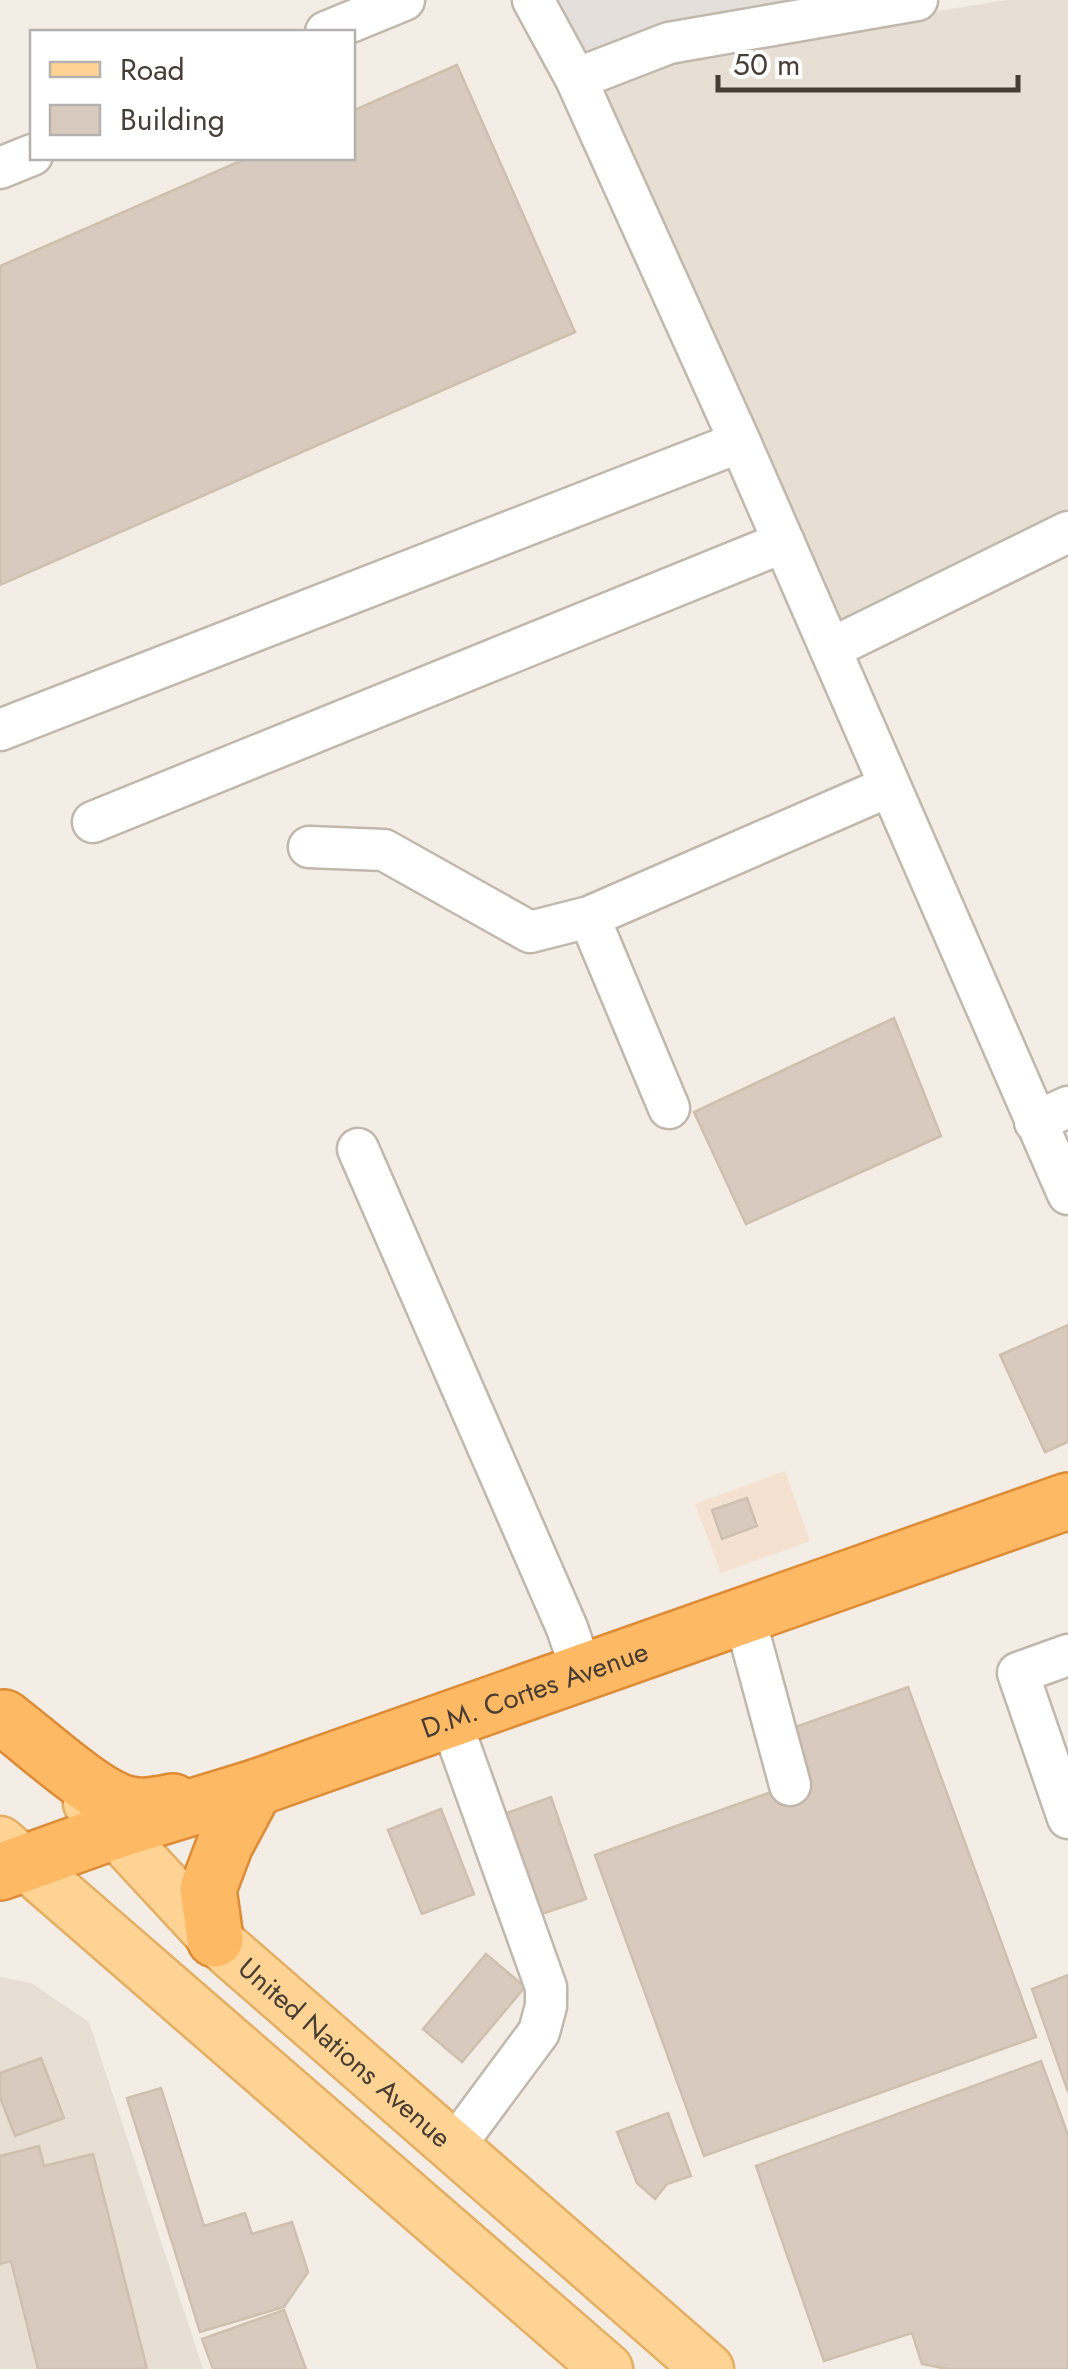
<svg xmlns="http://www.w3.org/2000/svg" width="1068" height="2369" viewBox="0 0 1068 2369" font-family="Jost,sans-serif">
<rect width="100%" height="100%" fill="#f3ede6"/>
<path fill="#e7dfd4" d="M 1006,0 L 1068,0 L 1068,538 L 854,655 L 597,87 L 674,54 Z
M 0,1977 L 31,1983 L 89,2022 L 203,2369 L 0,2369 Z"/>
<path fill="#f5e1d0" d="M 785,1471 L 810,1541 L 721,1573 L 695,1504 Z"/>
<path fill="#e5dfdb" d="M 550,0 L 786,0 L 665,23 L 574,61 Z"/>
<path fill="#d8cabe" stroke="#cfbfae" stroke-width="2.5" d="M 457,65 L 575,332 L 0,585 L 0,266 L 247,158 L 352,158 L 352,111 Z
M 894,1018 L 941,1136 L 746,1224 L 694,1112 Z
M 1068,1325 L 1068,1442 L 1045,1452 L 1000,1355 Z
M 747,1498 L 757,1526 L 722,1539 L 712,1510 Z
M 908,1687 L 1036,2037 L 704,2156 L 595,1855 L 802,1781 L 784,1731 Z
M 551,1797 L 586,1899 L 530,1918 L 496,1817 Z
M 441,1809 L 474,1894 L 422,1914 L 388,1830 Z
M 486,1954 L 525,1987 L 462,2062 L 423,2029 Z
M 1068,1975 L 1068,2092 L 1032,1989 Z
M 41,2058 L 64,2118 L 15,2136 L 0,2097 L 0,2073 Z
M 1041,2061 L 1068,2135 L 1068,2369 L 947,2369 L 922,2364 L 912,2333 L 824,2361 L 756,2166 Z
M 161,2088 L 204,2226 L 245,2213 L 252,2234 L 292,2222 L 308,2272 L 284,2307 L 200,2332 L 127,2098 Z
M 668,2113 L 691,2176 L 667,2184 L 655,2199 L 637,2183 L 617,2132 Z
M 39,2146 L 44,2166 L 93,2154 L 147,2369 L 38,2369 L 11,2261 L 0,2264 L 0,2156 Z
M 284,2310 L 306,2369 L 213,2369 L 202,2339 Z"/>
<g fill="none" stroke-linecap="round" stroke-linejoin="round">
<g stroke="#c1b7ab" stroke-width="45">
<path id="minor" d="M 533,0 L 576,79 L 740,442 L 1068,1194
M 326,32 L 404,0
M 576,79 L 669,43 L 917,0
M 0,168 L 32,155
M 832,648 L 1068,532
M 0,730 L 740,442
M 93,822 L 784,542
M 309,847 L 384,850 L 530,932 L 589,917 L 890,786
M 589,917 L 669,1108
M 1035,1122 L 1068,1107
M 358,1149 L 567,1628 L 582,1672
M 744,1615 L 790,1785
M 1068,1655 L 1018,1673 L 1068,1818
M 450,1719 L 546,1987 L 546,2006 L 539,2032 L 453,2148"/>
</g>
<g stroke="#e4ae63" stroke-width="55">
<g id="major">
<path id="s1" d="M 89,1803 L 215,1939 L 708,2369"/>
<path d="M 0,1842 L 607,2369"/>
</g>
</g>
<g stroke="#de8b35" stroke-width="60">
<g id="highway">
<path d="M 4,1718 C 35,1741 92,1795 126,1804 C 142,1809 158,1805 173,1802"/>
<path id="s2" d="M 0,1872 L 114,1831 L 255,1788 L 1068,1501"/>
<path d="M 215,1939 L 208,1889 L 225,1844 L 255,1788"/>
</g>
</g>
<use href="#minor" stroke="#fff" stroke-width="40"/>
<use href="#major" stroke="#fed393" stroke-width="50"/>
<use href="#highway" stroke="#feb965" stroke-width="55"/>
</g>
<g text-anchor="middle" stroke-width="10" stroke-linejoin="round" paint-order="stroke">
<g font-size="28" fill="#463d35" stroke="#fff">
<text dy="10" stroke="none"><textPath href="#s2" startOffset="565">D.M. Cortes Avenue</textPath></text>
<text dy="10" stroke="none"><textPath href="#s1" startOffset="358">United Nations Avenue</textPath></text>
</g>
</g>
<rect x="30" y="30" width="325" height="130" fill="#ffffff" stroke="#b5b1ae" stroke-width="2.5"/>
<rect x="50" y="62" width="50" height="15" fill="#fed393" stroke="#b5b1ae" stroke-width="2.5"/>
<text x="120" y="80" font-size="30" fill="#463d35">Road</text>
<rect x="50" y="105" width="50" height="30" fill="#d8cabe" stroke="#b5b1ae" stroke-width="2.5"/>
<text x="120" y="130" font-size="30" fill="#463d35">Building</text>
<path d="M718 75v15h300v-15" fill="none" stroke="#463d35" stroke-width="5"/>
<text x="733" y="75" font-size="30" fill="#463d35" stroke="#ffffff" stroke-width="8" paint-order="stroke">50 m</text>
</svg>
